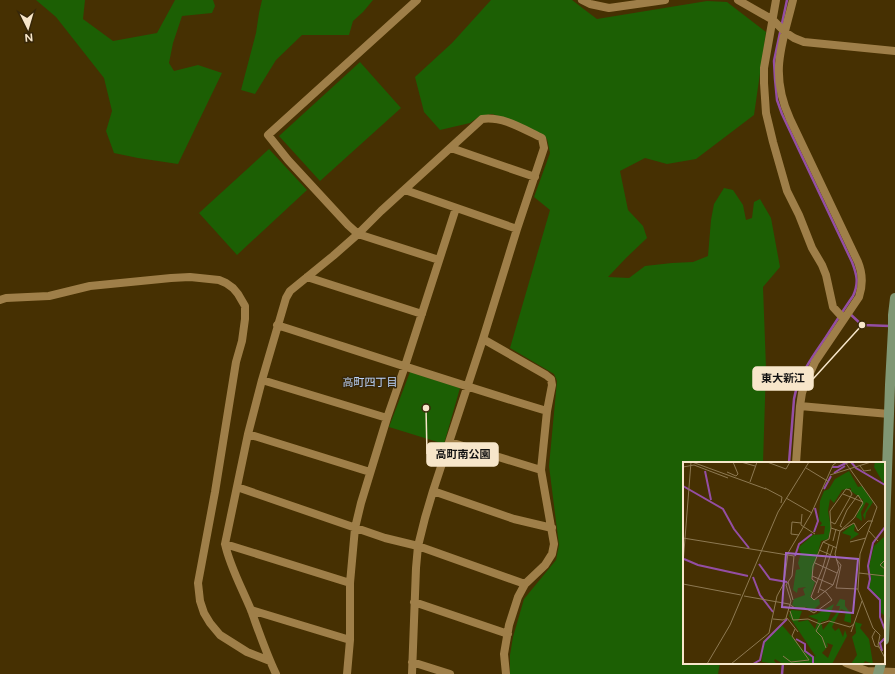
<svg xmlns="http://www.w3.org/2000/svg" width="895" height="674" viewBox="0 0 895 674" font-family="Figtree,'Noto Sans JP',sans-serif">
<rect width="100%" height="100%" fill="#463002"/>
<path fill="#1c5f04" d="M 36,0 L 85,0 L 83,19 L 113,41 L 157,33 L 175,0 L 213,0 L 215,6 L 212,13 L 182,16 L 173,43 L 169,63 L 174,71 L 198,65 L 222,73 L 178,164 L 138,158 L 114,153 L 106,131 L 112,111 L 104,78 L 56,17 Z
M 262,0 L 373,0 L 363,12 L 353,21 L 349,35 L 302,35 L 276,60 L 255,94 L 241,90 L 256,33 L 259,13 Z
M 491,0 L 572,0 L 589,13 L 597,19 L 707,1 L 727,2 L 766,32 L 754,115 L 696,159 L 667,164 L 645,158 L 620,171 L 628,210 L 643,226 L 647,238 L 626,258 L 608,277 L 629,278 L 645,266 L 672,263 L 693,262 L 708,256 L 711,220 L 714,204 L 724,188 L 733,190 L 743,205 L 746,220 L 752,218 L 754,202 L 760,199 L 771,218 L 780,267 L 763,287 L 766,368 L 763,463 L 684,463 L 684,663 L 720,663 L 718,674 L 510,674 L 510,655 L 513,637 L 524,599 L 556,560 L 559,545 L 549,466 L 557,381 L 554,374 L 510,348 L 550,210 L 534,197 L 550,153 L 547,139 L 539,133 L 505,118 L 492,114 L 480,116 L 470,123 L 440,130 L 424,112 L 415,77 L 452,43 Z
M 360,62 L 401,108 L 320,181 L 279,136 Z
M 269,149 L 307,190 L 237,255 L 199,213 Z
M 410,372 L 460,388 L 444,444 L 389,427 Z"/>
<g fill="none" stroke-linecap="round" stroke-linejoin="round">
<path stroke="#944ea4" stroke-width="2.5" d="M 787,0 L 774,61 L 775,79 L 777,100 L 782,114 L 798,148 L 852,262 C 857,275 859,283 853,296 C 844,309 835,323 826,337 C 813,356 798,376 794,399 L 789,463
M 849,313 L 862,325 L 890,326
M 782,674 L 783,663"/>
<path stroke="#9f7f49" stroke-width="8" d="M 417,0 L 268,135 L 288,160 L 348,225 L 358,234 L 439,260
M 582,0 L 590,4 L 609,8 L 665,0
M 738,0 L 773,20 L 785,32 L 794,38 L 804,42 L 895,51
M 776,0 L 764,68 L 764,83 L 766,113 L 773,142 L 787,191 L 799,215 L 812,248 L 822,265 L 826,275 L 833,307 L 844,319
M 793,0 C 782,45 769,73 790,119 L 858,262 C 863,274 863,285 859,297 L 815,362 L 805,384 L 802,393 L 800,406 L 796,463
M 451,148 L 535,177
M 405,190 L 517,229
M 307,277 L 422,314
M 0,300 L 6,298 L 49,296 L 90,286 L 171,278 L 190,277 L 219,280 L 226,283 L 233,288 L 238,294 L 245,306 L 245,319 L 242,341 L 236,362 L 215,492 L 198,583 L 200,601 L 204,613 L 210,623 L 220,635 L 247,652 L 270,661
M 277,325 C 367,354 457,384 547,411
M 483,339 L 546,375 L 551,379 L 552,385 L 547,411 L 541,470 L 554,544 L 552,554 L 545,565 L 525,584 L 518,597 L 509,625 L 504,654 L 506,674
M 262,380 L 387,418
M 800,406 L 889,414
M 248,434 L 370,472
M 450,442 L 541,470
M 237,487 L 385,538 L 418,546 L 525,584
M 433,491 L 514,519 L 552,528
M 225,544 L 350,583
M 414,602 L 508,634
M 251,610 L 350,640
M 412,662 L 450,674
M 846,663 L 867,671 L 895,672
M 276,674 C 266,653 259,632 251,610 C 242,588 230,567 225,544 L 248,434 L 262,380 L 286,298 L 290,291 L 333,256 L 358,234 L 381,211 L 482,119 C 503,116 523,129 542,138 L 544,148 L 517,229 L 483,339 L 433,491 L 425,518 L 418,546 L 416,568 L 412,674
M 347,674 L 350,640 L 350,583 L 355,528 L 361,503 L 387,418 L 405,366 L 456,208"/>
<path stroke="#809774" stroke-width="10" d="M 884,640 L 885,616 L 885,526 L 889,414 L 890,385 L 893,329 L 893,315 L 895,298
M 878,674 L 881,663"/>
</g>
<g text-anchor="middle" stroke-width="3" stroke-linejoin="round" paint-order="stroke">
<g font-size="11" fill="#bcd4fb" stroke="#372709">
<text x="370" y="386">高町四丁目</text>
</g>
</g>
<g transform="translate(683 462)">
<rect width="202" height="202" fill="#463002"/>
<path d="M 192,0 L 202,0 L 202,24 L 191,5 ZM 166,9 L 175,25 L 179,24 L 190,40 L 183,51 L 182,58 L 180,53 L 186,42 L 183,40 L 178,50 L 179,59 L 173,55 L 180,38 L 168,29 L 168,26 L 159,28 L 151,41 L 147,37 L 145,49 L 148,66 L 145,77 L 138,79 L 128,117 L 132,120 L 127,135 L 132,138 L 136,137 L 137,142 L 128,150 L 123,145 L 114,146 L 109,143 L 111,137 L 122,133 L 120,127 L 123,125 L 115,126 L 114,131 L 110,128 L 113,108 L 117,107 L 115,101 L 118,91 L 115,86 L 130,73 L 141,72 L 142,64 L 137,64 L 139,61 L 136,58 L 137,39 L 141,29 L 146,27 L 152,17 ZM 170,62 L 172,63 L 171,69 L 176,72 L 167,78 L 168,74 L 159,71 ZM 202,74 L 202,154 L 197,150 L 197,138 L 194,133 L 185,126 L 188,117 L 186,104 L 191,84 ZM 157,137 L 162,138 L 162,144 L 168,152 L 168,161 L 161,159 L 163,149 L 158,147 L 149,165 L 152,169 L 156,166 L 160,175 L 162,168 L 164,174 L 149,202 L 100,202 L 92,197 L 91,199 L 94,202 L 79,200 L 80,179 L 99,163 L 122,190 L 133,195 L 106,154 L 108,148 L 119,149 L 115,160 L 125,158 L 132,167 L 135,158 L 125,154 L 134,152 L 151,142 L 145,158 L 138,160 L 140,168 L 156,148 L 157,144 L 153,144 ZM 144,181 L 150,183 L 145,196 L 139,191 L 145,184 ZM 172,160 L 179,162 L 177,166 L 186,177 L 190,202 L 182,199 L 180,202 L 168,202 L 174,193 L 169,175 L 173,171 Z" fill="#1c5f04" fill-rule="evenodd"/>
<path fill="none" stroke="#944ea4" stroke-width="2" d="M 168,0 L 173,6 L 202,23M 149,5 L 155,5 L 165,0M 22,9 L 28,38M 151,11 L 162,4M 0,24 L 40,47 L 51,67 L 66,86M 141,27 L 148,14M 202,65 L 190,81 L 185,104 L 187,117 L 185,126 L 197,138 L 197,155 L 202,168M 131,70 L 135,59 L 132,46M 112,94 L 116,82 L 129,72M 1,97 L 15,103 L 65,114M 76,102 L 87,117 L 104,120M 70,115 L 77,133 L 90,150M 113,177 L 122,182 L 122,189 L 130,195 L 130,202M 199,189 L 197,181 L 202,176M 70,202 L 77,198 L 81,180 L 104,157"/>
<path fill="none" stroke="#8d7952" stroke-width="1" d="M 9,0 L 83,27M 58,0 L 72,4M 84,0 L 103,7 L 107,0M 162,0 L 194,45 L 177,92 L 175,128 L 190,166 L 197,173 L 195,183 L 202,196M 177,4 L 181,9 L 188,8M 0,5 L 11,3 L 45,16M 123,6 L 146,20M 44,10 L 53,14 L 55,12 L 50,0M 147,13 L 188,0M 67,20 L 74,0M 82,26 L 99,35 L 98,41M 160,32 L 180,40M 103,36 L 129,51M 119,52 L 118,63 L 132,72M 148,66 L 157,69 L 171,56 L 180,41 L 175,33 L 164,48 L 157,64 L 159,65M 186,69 L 195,79M 116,73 L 108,72 L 109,60 L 118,61M 0,76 L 111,94 L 109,114 L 103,123 L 108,139 L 103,156M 150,79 L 153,67M 140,80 L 154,86M 167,80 L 183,76M 146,83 L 140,105 L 128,135 L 131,138 L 150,123 L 156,106 L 152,92 L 157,69 L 171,61 L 175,69 L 185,59 L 190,59M 136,88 L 148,93M 153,97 L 158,103 L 153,126 L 175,127M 202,98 L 197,103 L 202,107M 132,101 L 154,111M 0,102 L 8,0M 176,111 L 202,114M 129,114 L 150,123M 105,120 L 110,138M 134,121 L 129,117 L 130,104 L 140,80 L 146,77 L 148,66 L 147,50 L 147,49 L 163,27 L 167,28 L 169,32 L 152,62 L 148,60M 0,122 L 58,133M 135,131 L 150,85M 61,134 L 106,142 L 112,146 L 122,146 L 131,151 L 149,138 L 143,130 L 137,127M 107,149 L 110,158 L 125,157 L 137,162M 90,157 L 100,158 L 104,156 L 115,170M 192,169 L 189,175 L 192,184 L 196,185M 168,170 L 179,139M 143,186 L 139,175 L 133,169 L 137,162 L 146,159 L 167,165 L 171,162M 100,194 L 108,200 L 126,198 L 109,174 L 112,167M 24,202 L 47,163 L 95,50 L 126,0M 48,202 L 86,171 L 94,134 L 101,121 L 105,91 L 128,52 L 150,3 L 154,0"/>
<path fill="#a064c2" fill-opacity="0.15" stroke="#a064c2" stroke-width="2" d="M 103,91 L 175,97 L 170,151 L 99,145 Z"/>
<rect width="202" height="202" fill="none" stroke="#f7e6ca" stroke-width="2"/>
</g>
<path fill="none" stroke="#f7e6ca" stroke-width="1.5" d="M862 325L813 379M426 408L427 454"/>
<g fill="#f7e6ca" stroke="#372709" stroke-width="1.5">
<circle cx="862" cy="325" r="4"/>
<circle cx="426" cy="408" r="4"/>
</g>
<g fill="#f7e6ca" stroke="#f7e6ca" stroke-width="1.5">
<rect x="753" y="367" width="60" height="23" rx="4"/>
<rect x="427" y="443" width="71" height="23" rx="4"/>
</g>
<g font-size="11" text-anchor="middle" font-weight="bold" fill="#111">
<text x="783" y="382">東大新江</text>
<text x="463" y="458">高町南公園</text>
</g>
<g transform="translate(28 28) rotate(175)" stroke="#372709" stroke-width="3" paint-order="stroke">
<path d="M0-3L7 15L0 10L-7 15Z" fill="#f7e6ca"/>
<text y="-6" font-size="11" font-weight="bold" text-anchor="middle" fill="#f7e6ca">N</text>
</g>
</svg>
